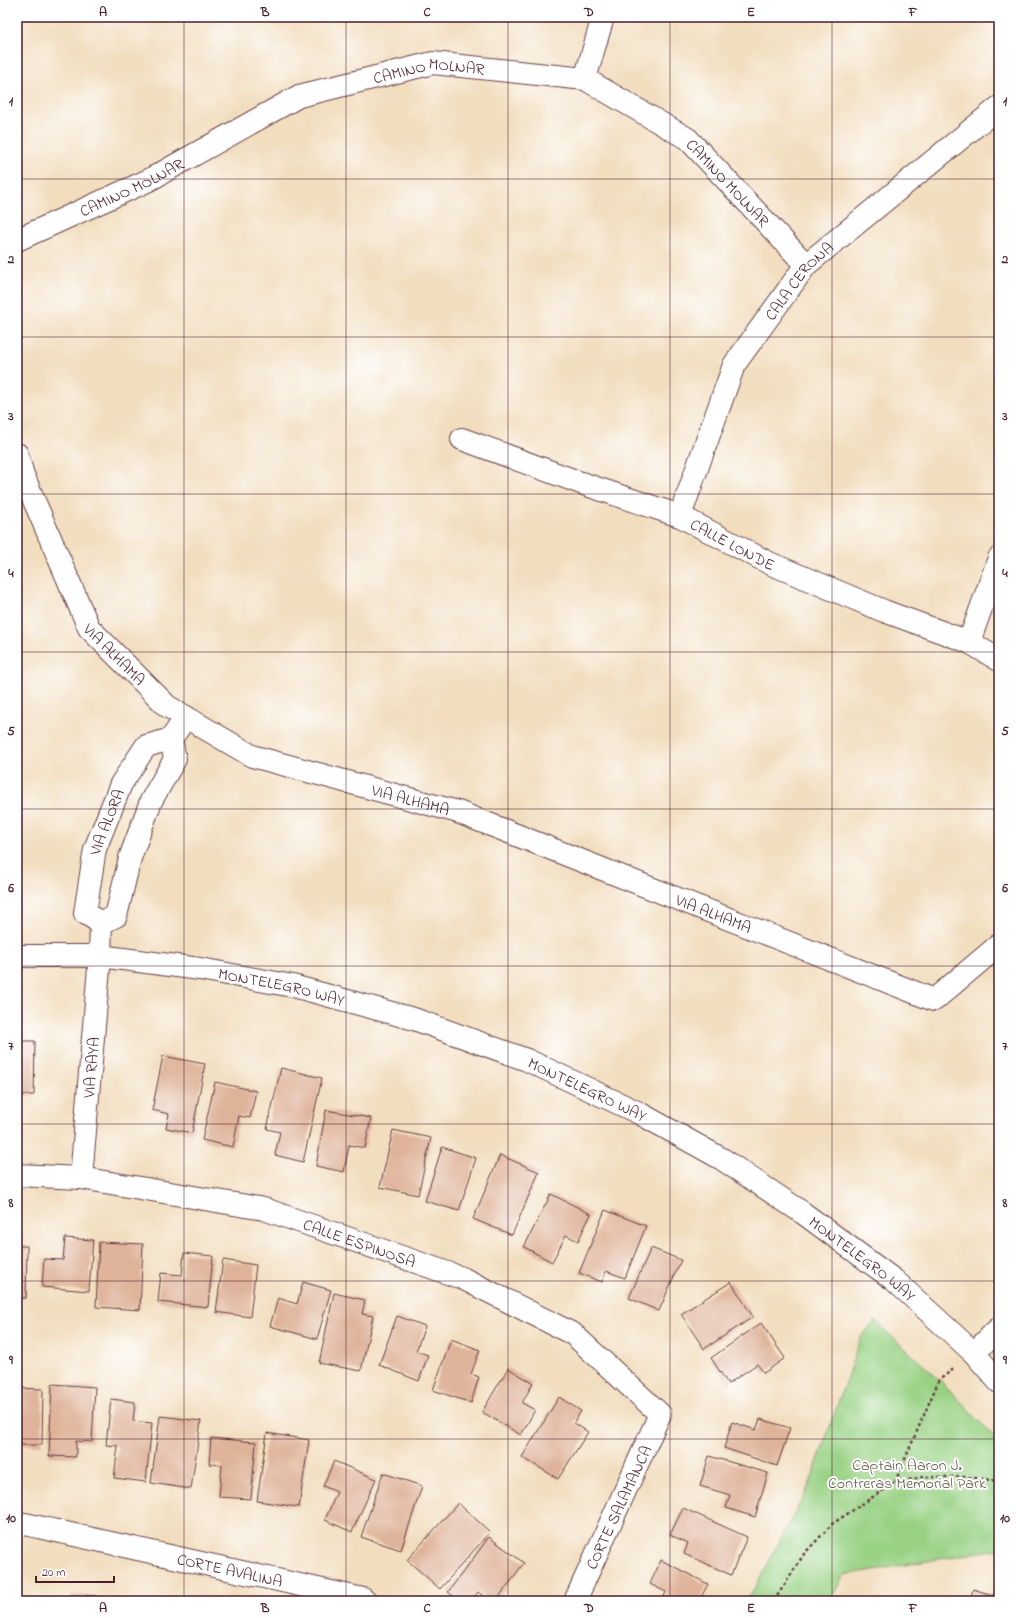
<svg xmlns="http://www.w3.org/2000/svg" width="1016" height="1618" viewBox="0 0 1016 1618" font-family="'Indie Flower',sans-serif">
<rect width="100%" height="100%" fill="#fff"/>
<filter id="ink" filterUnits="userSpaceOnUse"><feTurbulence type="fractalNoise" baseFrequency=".025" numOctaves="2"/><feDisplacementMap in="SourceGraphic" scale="8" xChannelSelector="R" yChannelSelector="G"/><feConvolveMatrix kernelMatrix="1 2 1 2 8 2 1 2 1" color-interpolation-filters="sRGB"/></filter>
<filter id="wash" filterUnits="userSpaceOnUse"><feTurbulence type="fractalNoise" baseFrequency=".012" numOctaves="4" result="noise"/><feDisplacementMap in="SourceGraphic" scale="16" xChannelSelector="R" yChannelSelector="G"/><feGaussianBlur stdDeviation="0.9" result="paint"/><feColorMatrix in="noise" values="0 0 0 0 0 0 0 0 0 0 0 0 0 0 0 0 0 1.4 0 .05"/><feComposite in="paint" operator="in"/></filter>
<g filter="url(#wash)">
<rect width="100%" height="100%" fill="#f2debf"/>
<path fill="#98d183" stroke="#717857" d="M 875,1321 L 945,1385 L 999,1442 L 999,1549 L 844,1575 L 830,1601 L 746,1601 L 755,1588 L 809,1486 L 861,1337 Z"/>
<g id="blocks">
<path fill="#dfb39a" d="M 17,1041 L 35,1041 L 34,1095 L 17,1095 Z
M 163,1056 L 205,1064 L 192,1133 L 166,1128 L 169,1114 L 152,1110 Z
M 281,1068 L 322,1078 L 303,1162 L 275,1155 L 280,1132 L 267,1129 Z
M 215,1082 L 256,1091 L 250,1118 L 239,1116 L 233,1147 L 202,1140 Z
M 326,1110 L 371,1118 L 365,1148 L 349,1145 L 344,1172 L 316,1166 Z
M 393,1130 L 431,1138 L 418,1195 L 380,1187 Z
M 442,1147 L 476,1158 L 459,1211 L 425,1201 Z
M 500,1155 L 539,1172 L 512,1235 L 473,1219 Z
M 551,1194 L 591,1214 L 578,1241 L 566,1235 L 552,1262 L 524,1247 Z
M 605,1210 L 646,1226 L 625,1278 L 606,1271 L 602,1282 L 579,1273 Z
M 65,1238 L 93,1240 L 89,1291 L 42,1287 L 44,1259 L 63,1260 Z
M 99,1242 L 143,1244 L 140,1310 L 96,1307 Z
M 17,1246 L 27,1246 L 26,1298 L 17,1298 Z
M 651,1248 L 681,1260 L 659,1311 L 629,1298 Z
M 184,1253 L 213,1256 L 208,1307 L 158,1302 L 161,1273 L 182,1275 Z
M 223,1260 L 256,1265 L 250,1317 L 216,1312 Z
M 303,1282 L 331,1290 L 317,1339 L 270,1326 L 278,1298 L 297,1304 Z
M 731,1282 L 753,1317 L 704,1349 L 681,1314 Z
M 334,1293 L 365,1300 L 362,1314 L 373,1316 L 361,1371 L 319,1363 Z
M 397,1316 L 425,1326 L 416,1351 L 428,1355 L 419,1381 L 379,1365 Z
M 761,1323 L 785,1358 L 764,1373 L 757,1364 L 728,1384 L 711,1358 Z
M 451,1339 L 480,1350 L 471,1374 L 479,1377 L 471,1403 L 433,1390 Z
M 508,1368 L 533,1383 L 522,1403 L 535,1410 L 521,1435 L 482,1412 Z
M 52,1384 L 95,1387 L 92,1442 L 76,1441 L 76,1457 L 49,1456 Z
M 17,1388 L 43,1389 L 42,1445 L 17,1445 Z
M 559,1397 L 581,1411 L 574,1423 L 588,1432 L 558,1479 L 522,1457 Z
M 111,1399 L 135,1402 L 133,1421 L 152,1423 L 146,1482 L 114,1478 L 118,1446 L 106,1445 Z
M 160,1416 L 201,1421 L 191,1489 L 151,1483 Z
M 760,1419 L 790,1428 L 777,1466 L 724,1448 L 732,1422 L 756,1430 Z
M 267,1433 L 309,1440 L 299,1507 L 257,1501 Z
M 211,1438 L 256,1442 L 251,1499 L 219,1497 L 222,1465 L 209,1464 Z
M 709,1456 L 768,1473 L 755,1517 L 726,1508 L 730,1495 L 700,1486 Z
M 334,1461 L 376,1479 L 352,1532 L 325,1520 L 337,1492 L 323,1486 Z
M 383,1473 L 422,1486 L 401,1550 L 361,1537 Z
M 458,1503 L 490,1532 L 440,1589 L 407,1560 Z
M 683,1508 L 747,1537 L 731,1575 L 684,1554 L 688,1543 L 670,1535 Z
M 489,1537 L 524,1563 L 496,1601 L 490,1601 L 478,1592 L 471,1601 L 460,1601 L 448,1592 Z
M 661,1560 L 708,1584 L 699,1601 L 662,1601 L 666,1592 L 650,1584 Z
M 973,1589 L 999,1597 L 999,1601 L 970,1601 Z
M 71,1595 L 96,1596 L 96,1601 L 71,1601 Z
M 913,1597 L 915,1601 L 905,1601 Z"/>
</g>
</g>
<g filter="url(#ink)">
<use href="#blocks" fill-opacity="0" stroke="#633c41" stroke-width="1"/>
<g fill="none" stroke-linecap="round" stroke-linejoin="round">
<g stroke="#633c41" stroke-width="24">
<g id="street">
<path d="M 585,79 L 603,17"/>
<path id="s1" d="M 17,240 L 149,180 L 299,96 L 433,63 L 585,79 L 688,139 L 806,265"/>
<path id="s2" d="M 462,439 L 581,483 L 680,516 L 769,563 L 884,611 L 969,642 L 999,660"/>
<path id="s3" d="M 17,454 L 23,475 L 89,628 L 167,706 L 252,756 L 458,812 L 934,1000 L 999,945"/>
<path id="s4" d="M 680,516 L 734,365 L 806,265 L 999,107"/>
<path d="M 969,642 L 999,558"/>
<path id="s5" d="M 101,923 L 85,913 L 95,849 L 121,784 L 146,746 L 171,739 L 186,717"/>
<path d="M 101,923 L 116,916 L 130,858 L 151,801 L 175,759 L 171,739"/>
<path id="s6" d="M 17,1175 L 81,1178 L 264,1209 L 462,1278 L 573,1334 L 660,1414 L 575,1601"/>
<path id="s7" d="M 81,1178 L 100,956 L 101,923"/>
<path id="s8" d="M 25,1524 L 363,1599 L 365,1601"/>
</g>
</g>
<g stroke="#633c41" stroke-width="24">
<g id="secondary">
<path id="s9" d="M 17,956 L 100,956 L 200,969 L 293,986 L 414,1019 L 527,1060 L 639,1113 L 722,1159 L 803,1213 L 894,1280 L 974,1353 L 999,1382"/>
<path d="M 974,1353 L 999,1328"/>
</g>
</g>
<path stroke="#633c41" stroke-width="2.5" stroke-dasharray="3 3" stroke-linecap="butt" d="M 895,1482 L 939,1380 L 955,1368
M 774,1601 L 804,1554 L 832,1524 L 894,1483 L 922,1477 L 967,1477 L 999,1481"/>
<use href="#street" stroke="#fff" stroke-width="22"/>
<use href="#secondary" stroke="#fff" stroke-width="22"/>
</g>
</g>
<path fill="none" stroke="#4a1f2b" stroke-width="1" stroke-opacity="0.55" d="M 184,17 L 184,1601M 346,17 L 346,1601M 508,17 L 508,1601M 670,17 L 670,1601M 832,17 L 832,1601M 17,179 L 999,179M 17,337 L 999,337M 17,494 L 999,494M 17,652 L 999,652M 17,809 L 999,809M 17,966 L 999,966M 17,1124 L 999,1124M 17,1281 L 999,1281M 17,1439 L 999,1439"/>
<g text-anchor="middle" stroke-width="4" stroke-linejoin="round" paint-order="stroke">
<g font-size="16" fill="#4a1f2b" stroke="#fff">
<text dy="6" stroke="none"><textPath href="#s1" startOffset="450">CAMINO MOLNAR</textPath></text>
<text dy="6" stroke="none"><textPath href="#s1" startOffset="786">CAMINO MOLNAR</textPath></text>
<text dy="6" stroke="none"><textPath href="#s1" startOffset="126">CAMINO MOLNAR</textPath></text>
<text dy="6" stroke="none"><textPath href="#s4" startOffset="267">CALA CERONA</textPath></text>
<text dy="6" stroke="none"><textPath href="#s2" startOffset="291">CALLE LONDE</textPath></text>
<text dy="6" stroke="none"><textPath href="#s3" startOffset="225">VIA ALHAMA</textPath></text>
<text dy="6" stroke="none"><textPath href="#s3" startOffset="562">VIA ALHAMA</textPath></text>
<text dy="6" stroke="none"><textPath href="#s5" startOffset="113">VIA ALORA</textPath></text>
<text dy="6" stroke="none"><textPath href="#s3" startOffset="886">VIA ALHAMA</textPath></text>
<text dy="6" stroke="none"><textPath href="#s9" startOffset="267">MONTELEGRO WAY</textPath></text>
<text dy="6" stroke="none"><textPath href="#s7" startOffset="111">VIA RAYA</textPath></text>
<text dy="6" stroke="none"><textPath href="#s9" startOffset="591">MONTELEGRO WAY</textPath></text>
<text dy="6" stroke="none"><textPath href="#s6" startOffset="351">CALLE ESPINOSA</textPath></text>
<text dy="6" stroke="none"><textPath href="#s9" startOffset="915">MONTELEGRO WAY</textPath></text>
<text transform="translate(618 1507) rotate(-65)" y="6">CORTE SALAMANCA</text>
<text dy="6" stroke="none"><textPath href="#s8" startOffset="210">CORTE AVALINA</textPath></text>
</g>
<g font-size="16" fill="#655d4a" stroke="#fff">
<text x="907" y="1470">Captain Aaron J.<tspan x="907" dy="18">Contreras Memorial Park</tspan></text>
</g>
</g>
<rect width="1016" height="1618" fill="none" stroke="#fff" stroke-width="44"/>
<path d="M36 1576v6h78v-6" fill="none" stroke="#4a1f2b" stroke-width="2"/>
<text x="42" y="1576" font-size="12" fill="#4a1f2b" stroke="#ffffff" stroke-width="3" paint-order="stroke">20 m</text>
<rect x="22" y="22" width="972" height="1574" fill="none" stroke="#4a1f2b" stroke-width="1.5"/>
<g font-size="13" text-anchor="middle" font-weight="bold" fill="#4a1f2b">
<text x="103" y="16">A</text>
<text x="265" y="16">B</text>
<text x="427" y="16">C</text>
<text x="589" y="16">D</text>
<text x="751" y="16">E</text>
<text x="913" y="16">F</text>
<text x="11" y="105">1</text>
<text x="1005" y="105">1</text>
<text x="11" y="263">2</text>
<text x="1005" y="263">2</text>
<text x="11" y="420">3</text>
<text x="1005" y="420">3</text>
<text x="11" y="577">4</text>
<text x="1005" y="577">4</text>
<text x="11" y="735">5</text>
<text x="1005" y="735">5</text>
<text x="11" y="892">6</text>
<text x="1005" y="892">6</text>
<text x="11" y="1050">7</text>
<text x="1005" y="1050">7</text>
<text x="11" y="1207">8</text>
<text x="1005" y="1207">8</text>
<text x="11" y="1364">9</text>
<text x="1005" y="1364">9</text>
<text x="11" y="1522">10</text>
<text x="1005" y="1522">10</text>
<text x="103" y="1612">A</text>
<text x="265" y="1612">B</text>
<text x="427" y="1612">C</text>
<text x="589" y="1612">D</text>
<text x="751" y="1612">E</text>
<text x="913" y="1612">F</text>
</g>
</svg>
